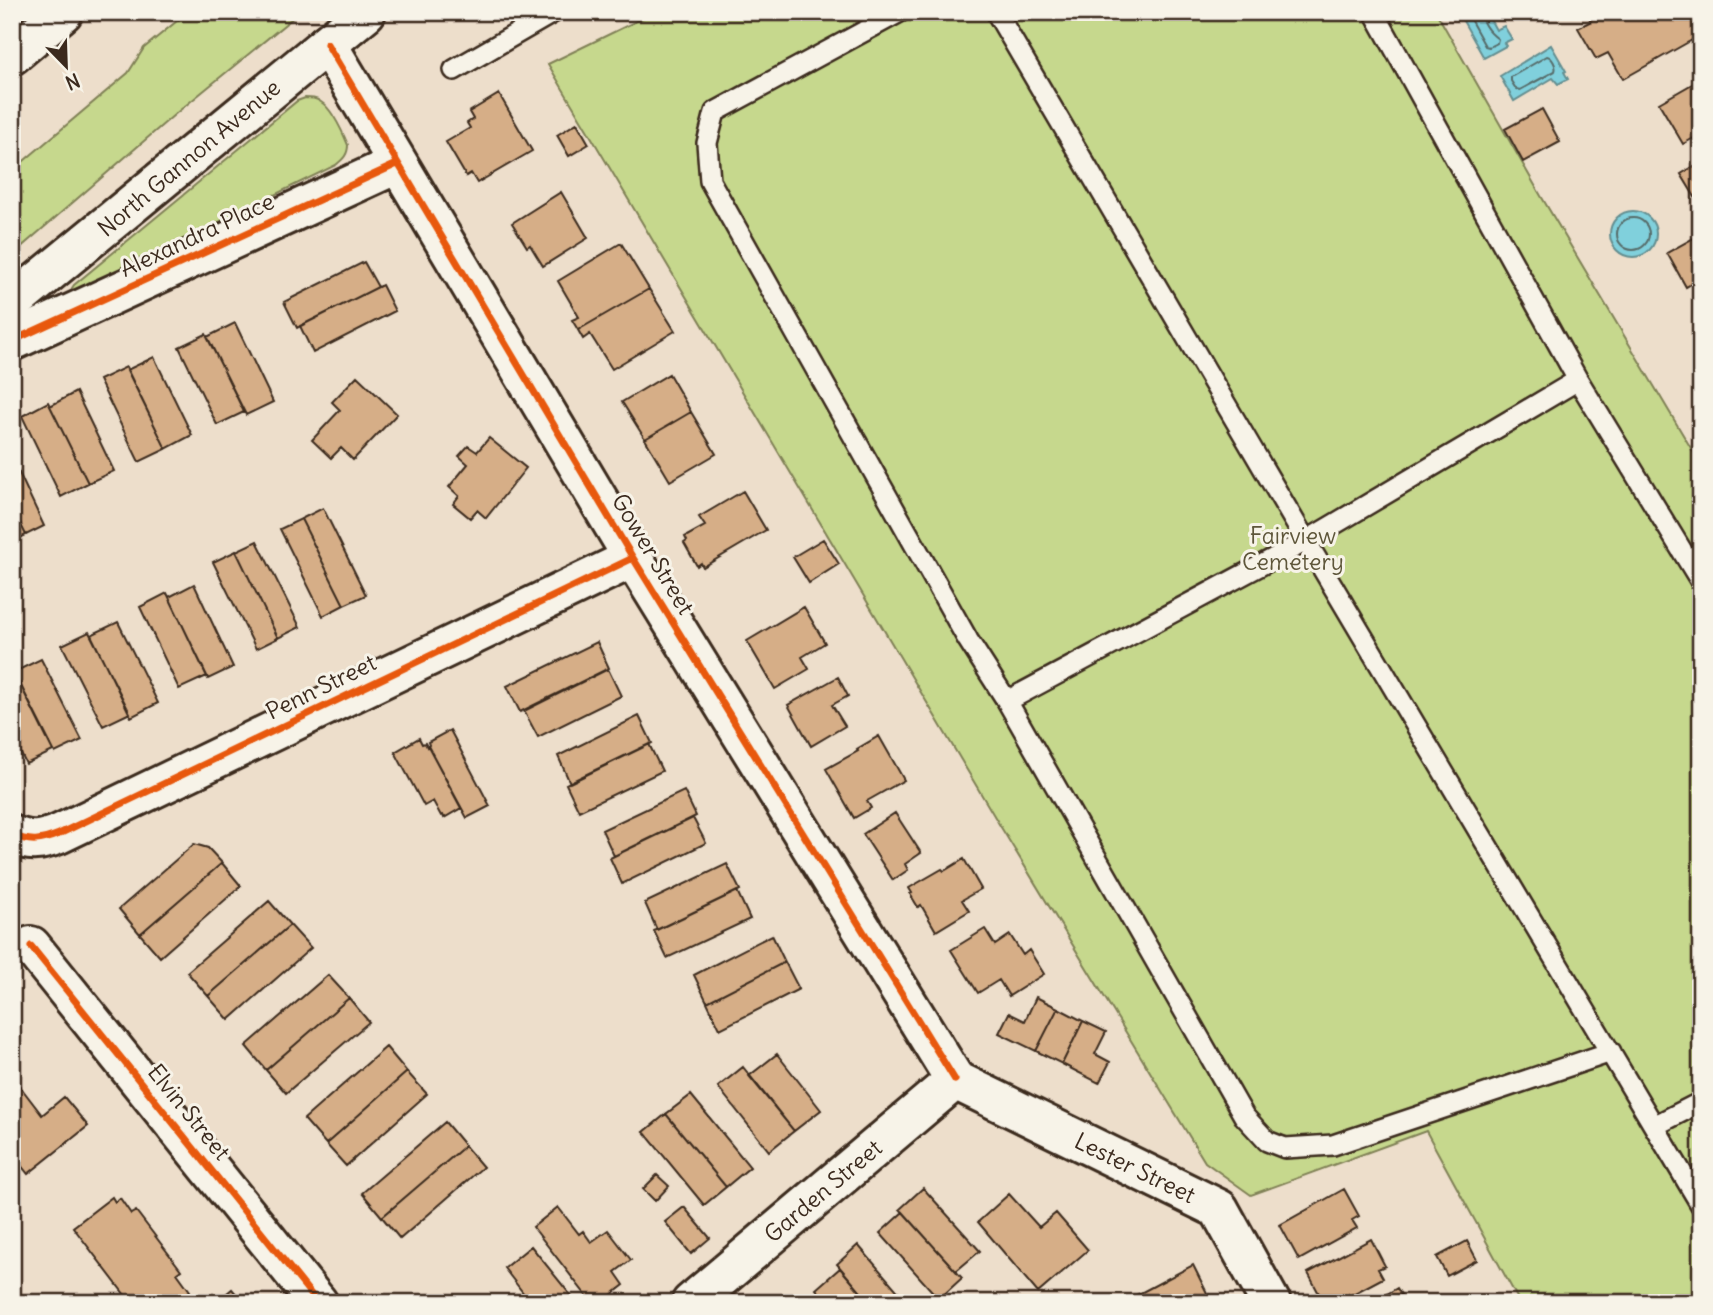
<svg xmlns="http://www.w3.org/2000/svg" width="1713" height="1315" viewBox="0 0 1713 1315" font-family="Delius,sans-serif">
<rect width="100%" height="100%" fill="#eddecb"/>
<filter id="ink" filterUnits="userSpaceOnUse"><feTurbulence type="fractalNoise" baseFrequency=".0143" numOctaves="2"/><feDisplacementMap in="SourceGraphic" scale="14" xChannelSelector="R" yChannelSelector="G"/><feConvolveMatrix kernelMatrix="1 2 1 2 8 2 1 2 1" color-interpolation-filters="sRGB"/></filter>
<g filter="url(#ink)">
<path fill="#c6d88d" stroke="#808156" stroke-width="2" d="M 188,12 L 300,12 L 174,115 L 12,255 L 12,171 L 128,73 L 144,48 Z
M 655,12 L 1436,12 L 1541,196 L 1701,465 L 1701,1303 L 1520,1303 L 1426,1131 L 1251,1195 L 1205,1162 L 999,824 L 548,64 Z
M 305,98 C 311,98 316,98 321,102 C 332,109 343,133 348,145 C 348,155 343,159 336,165 L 87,286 L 76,290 L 73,290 L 72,288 L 74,285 L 297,101 Z"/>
<path fill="#80d0dc" stroke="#648e90" stroke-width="2" d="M 1458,12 L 1486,12 L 1496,30 L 1504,26 L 1512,39 L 1504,43 L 1506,46 L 1484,58 Z
M 1551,45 L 1566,71 L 1564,72 L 1568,79 L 1558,84 L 1553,78 L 1514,101 L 1500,76 Z
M1610 234a23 23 0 1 1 46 0a23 23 0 1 1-46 0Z"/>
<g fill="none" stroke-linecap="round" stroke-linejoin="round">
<path stroke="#576c6a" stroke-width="2" d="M 1466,12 L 1485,46 L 1489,47 L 1497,43 L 1498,39 C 1490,33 1481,23 1481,12
M 1547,56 C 1552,57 1557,66 1555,71 L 1520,90 L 1516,89 L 1511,81 L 1511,77 Z
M1617 234a16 16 0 1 1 32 0a16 16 0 1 1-32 0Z"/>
</g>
<path fill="#d6ae87" stroke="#3b2a1e" stroke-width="2" d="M 1595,12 L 1701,12 L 1701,35 L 1623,79 L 1608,53 L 1596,59 L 1578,28 L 1591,21 L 1588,16 Z
M 1701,79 L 1701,134 L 1683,144 L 1659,103 Z
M 499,94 L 532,151 L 477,183 L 471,173 L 466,176 L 446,142 L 470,128 L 467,123 L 473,119 L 469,112 Z
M 1542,109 L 1560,142 L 1523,162 L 1505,129 Z
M 577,123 L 589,144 L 569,156 L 557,135 Z
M 1701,162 L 1701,207 L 1681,174 Z
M 561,192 L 588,238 L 543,266 L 530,245 L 527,247 L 512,223 Z
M 1701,234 L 1701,278 L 1686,287 L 1667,253 Z
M 621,243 L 649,289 L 578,330 L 572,320 L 579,317 L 558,281 Z
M 364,262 L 378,287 L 297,328 L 284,302 Z
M 382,285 L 395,311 L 313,353 L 300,326 Z
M 649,289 L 675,331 L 612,369 L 590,334 L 583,339 L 578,330 Z
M 235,323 L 273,402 L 246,415 L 207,337 Z
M 206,334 L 244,412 L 217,425 L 179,347 Z
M 154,357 L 192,435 L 166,449 L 127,370 Z
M 126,367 L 166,449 L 139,462 L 99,380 Z
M 669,374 L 691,412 L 645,439 L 622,402 Z
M 357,376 L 397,414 L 353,460 L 341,448 L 331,458 L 312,440 L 340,410 L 332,402 Z
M 76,392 L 114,471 L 88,483 L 50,406 Z
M 48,402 L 88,483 L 61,497 L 22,416 Z
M 691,412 L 716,454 L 670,481 L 645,439 Z
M 489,438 L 526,468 L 486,518 L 477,510 L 470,518 L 453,504 L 459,496 L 449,487 L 468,464 L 459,456 L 468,446 L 477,452 Z
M 12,458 L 44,526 L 26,535 L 12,507 Z
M 743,491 L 766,530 L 703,567 L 701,563 L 697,566 L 684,543 L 687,541 L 685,537 L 705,526 L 699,517 Z
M 12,507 L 26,535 L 12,542 Z
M 323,508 L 366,595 L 344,605 L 301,519 Z
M 301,519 L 344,605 L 323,616 L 280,529 Z
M 823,539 L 839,564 L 809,583 L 793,557 Z
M 257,541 L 300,627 L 278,638 L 236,551 Z
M 236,551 L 278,638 L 256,649 L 213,562 Z
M 194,584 L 233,667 L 208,679 L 169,597 Z
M 167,593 L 207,676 L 179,689 L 140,607 Z
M 804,607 L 825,643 L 802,657 L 809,669 L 775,689 L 747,641 Z
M 118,622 L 158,703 L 131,717 L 91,635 Z
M 89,632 L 130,713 L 103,726 L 62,645 Z
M 597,642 L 609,668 L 520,712 L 507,686 Z
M 41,659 L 82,740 L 55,753 L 14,672 Z
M 608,669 L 621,696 L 538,737 L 524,711 Z
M 12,670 L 13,670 L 53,751 L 26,764 L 12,736 Z
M 838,677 L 848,696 L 832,705 L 845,726 L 811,746 L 788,705 Z
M 639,716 L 652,743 L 570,783 L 558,756 Z
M 450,730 L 490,806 L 467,818 L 428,746 L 429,745 L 428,742 Z
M 879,736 L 904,780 L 867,801 L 871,808 L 854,818 L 826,769 L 858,751 L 857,749 Z
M 419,738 L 422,744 L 425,743 L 427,747 L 428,746 L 461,808 L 444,818 L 443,815 L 441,816 L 433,801 L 424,806 L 395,752 Z
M 649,744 L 662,771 L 579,811 L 566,784 Z
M 684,791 L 696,816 L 614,856 L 602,830 Z
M 895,813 L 921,853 L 905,864 L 908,870 L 893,880 L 863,834 Z
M 693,818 L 706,843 L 622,884 L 610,858 Z
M 194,844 L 208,848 L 222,863 L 140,934 L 119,909 Z
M 964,859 L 981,889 L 962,900 L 969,911 L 936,931 L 921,905 L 918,907 L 910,894 L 912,893 L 909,888 L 942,869 L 944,871 Z
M 222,863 L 241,886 L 160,957 L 140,934 Z
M 727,864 L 740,890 L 657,930 L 645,903 Z
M 737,891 L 750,919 L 667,958 L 654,931 Z
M 269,901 L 290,925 L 208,996 L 187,972 Z
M 290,925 L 311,948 L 229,1020 L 208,996 Z
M 985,929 L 995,945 L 1010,935 L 1023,955 L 1029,950 L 1044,974 L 1009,996 L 999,980 L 978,993 L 951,950 Z
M 772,935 L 785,962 L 707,1002 L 694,975 Z
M 785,962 L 799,989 L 720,1029 L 707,1002 Z
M 328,975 L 349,998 L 266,1070 L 246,1046 Z
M 1036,997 L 1058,1008 L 1036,1051 L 999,1033 L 1009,1013 L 1025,1021 Z
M 349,998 L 369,1022 L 286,1093 L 266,1070 Z
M 1058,1008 L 1083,1021 L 1062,1064 L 1036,1051 Z
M 1083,1021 L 1106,1032 L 1095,1054 L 1110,1062 L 1099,1083 L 1062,1064 Z
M 386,1047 L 407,1072 L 326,1144 L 304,1119 Z
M 777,1054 L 821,1110 L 794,1131 L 749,1076 Z
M 743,1067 L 794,1131 L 769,1151 L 718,1087 Z
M 407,1072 L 427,1094 L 346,1166 L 326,1144 Z
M 19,1085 L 42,1115 L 64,1097 L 88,1126 L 28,1174 L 12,1154 L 12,1091 Z
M 691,1095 L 750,1167 L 726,1187 L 666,1114 Z
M 666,1114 L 726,1187 L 704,1205 L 644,1132 Z
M 445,1122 L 465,1146 L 382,1217 L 362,1193 Z
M 465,1146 L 483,1167 L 400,1239 L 382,1217 Z
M 657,1175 L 669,1186 L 655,1201 L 643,1189 Z
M 923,1188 L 980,1251 L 956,1271 L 900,1209 Z
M 1344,1189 L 1359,1216 L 1352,1220 L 1357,1228 L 1299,1260 L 1280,1225 Z
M 1009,1194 L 1039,1227 L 1056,1213 L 1088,1250 L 1038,1293 L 978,1222 Z
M 112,1197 L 115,1202 L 120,1198 L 131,1214 L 136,1211 L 181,1270 L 177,1273 L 190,1291 L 186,1294 L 192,1302 L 191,1303 L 131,1303 L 73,1227 Z
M 558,1207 L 579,1234 L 583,1231 L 591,1242 L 608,1230 L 631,1260 L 615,1272 L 624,1285 L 601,1303 L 592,1303 L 533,1227 Z
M 684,1207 L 710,1238 L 691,1254 L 665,1222 Z
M 903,1212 L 962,1278 L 939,1299 L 880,1233 Z
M 1371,1239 L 1385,1266 L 1378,1269 L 1383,1278 L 1336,1303 L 1324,1303 L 1308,1273 Z
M 1467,1241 L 1477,1260 L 1447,1276 L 1437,1257 Z
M 858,1245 L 908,1303 L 870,1303 L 837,1264 Z
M 531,1246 L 577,1303 L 531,1303 L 504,1268 Z
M 1193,1265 L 1212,1303 L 1134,1303 L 1131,1298 Z
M 840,1268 L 870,1303 L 828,1303 L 816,1289 Z
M 1397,1288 L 1406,1303 L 1371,1303 L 1382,1297 Z
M 232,1289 L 244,1303 L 215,1303 Z"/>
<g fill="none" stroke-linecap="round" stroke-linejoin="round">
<g stroke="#3b2a1e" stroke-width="24">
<path id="lane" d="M 900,12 L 715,112 L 707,143 L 710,181 L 968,640 L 1007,701 L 1306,541 L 1578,380 L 1374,12
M 996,12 L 1306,541 L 1701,1205
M 454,70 L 554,12
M 1578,380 L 1701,582
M 1007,701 L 1244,1116 L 1267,1141 L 1285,1148 L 1333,1145 L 1611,1052
M 1654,1126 L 1701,1102"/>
</g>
<g stroke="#3b2a1e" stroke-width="44">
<path id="street" d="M 327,44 L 633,558 L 955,1080
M 12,341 L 397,164
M 12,835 C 31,843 41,841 59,834 L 633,558
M 31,946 L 318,1303
M 955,1080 L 1219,1209 L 1271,1303
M 691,1303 L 955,1080"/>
</g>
<g stroke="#3b2a1e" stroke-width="44">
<path id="secondary" d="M 12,303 L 366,12"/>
</g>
<g stroke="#3b2a1e" stroke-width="44">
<path id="highway" d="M 12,55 L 63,12"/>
</g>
<use href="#lane" stroke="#f7f3e8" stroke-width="19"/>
<use href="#street" stroke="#f7f3e8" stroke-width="38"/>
<use href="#secondary" stroke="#f7f3e8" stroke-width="38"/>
<use href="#highway" stroke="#f7f3e8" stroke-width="38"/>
<g stroke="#f7f3e8" stroke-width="11">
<path id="cycleway" d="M 327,44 L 633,558 L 955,1080
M 12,341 L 397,164
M 12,835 C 31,843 41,841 59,834 L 633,558
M 31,946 L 318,1303"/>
</g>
<use href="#cycleway" stroke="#e8590c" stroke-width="7"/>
</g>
</g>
<g text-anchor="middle" stroke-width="6" stroke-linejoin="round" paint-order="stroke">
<g font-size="23" fill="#3b2a1e" stroke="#f7f3e8">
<text transform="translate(189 158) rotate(-40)" y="8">North Gannon Avenue</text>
<text transform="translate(197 235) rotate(-25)" y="8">Alexandra Place</text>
<text transform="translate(653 554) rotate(59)" y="8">Gower Street</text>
<text transform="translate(321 687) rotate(-26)" y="8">Penn Street</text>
<text transform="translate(189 1112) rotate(51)" y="8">Elvin Street</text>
<text transform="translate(1135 1168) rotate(26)" y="8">Lester Street</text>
<text transform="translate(823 1191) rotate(-40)" y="8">Garden Street</text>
</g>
<g font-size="23" fill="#5e563a" stroke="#f7f3e8">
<text x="1293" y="544">Fairview<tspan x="1293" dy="26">Cemetery</tspan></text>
</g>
</g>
<rect width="1713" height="1315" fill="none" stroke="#f7f3e8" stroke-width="42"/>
<rect x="21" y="21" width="1671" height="1273" fill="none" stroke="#3b2a1e" stroke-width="2.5" filter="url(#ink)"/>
<g transform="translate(66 66) rotate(157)" stroke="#f7f3e8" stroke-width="5" paint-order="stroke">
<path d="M0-5L12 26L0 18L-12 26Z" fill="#3b2a1e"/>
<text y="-10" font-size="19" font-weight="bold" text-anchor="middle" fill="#3b2a1e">N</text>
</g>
</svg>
